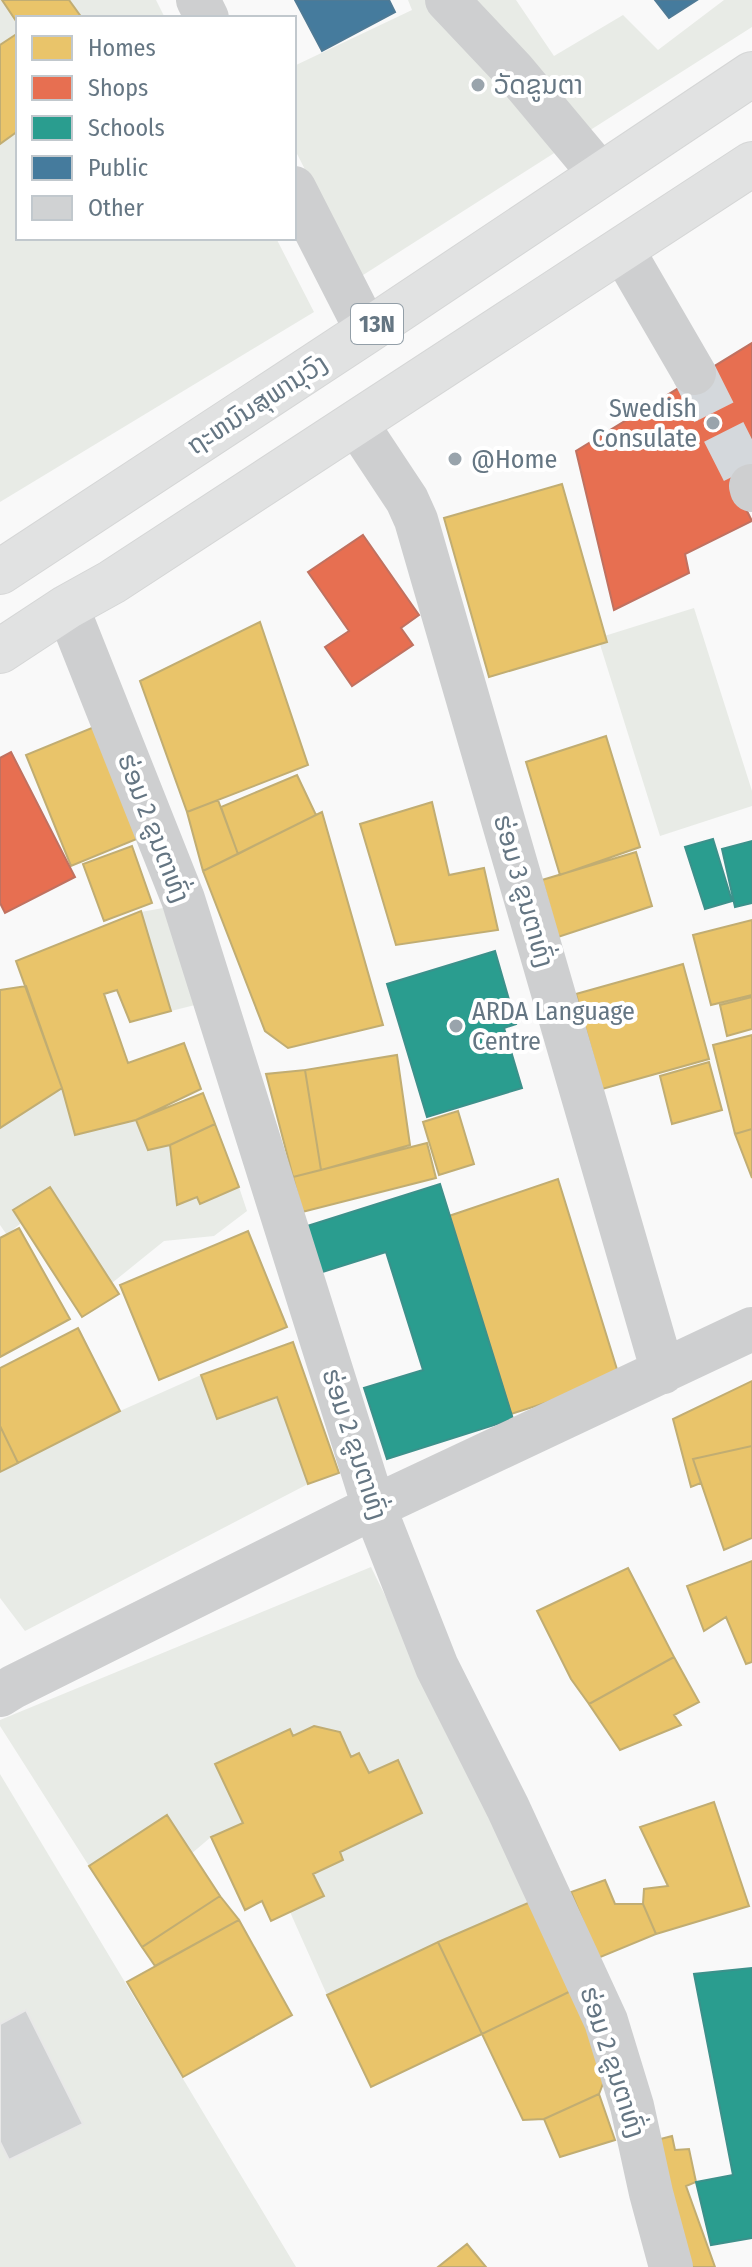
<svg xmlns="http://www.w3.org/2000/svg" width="752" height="2267" viewBox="0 0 752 2267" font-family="'Fira Sans Condensed','Noto Sans Lao',sans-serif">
<rect width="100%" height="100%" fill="#f9f9f9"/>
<path fill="#e8ebe6" d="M 0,0 L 156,0 L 165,18 L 18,18 L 18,238 L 276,238 L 314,312 L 0,502 Z
M 408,0 L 516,0 L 554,56 L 623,15 L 658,50 L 724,0 L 752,0 L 752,27 L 360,277 L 294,148 L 294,66 L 412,10 Z
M 694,608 L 752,791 L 752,806 L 660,836 L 598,638 Z
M 163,908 L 199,1004 L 171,1011 L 141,912 Z
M 62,1088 L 136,1120 L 148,1150 L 170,1145 L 177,1204 L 197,1197 L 200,1204 L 239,1187 L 247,1211 L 214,1236 L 164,1241 L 112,1283 L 50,1187 L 13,1210 L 21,1223 L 7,1235 L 0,1225 L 0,1128 Z
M 201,1375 L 217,1419 L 277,1397 L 308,1484 L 25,1631 L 0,1598 L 0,1472 L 120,1411 Z
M 371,1567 L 535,1900 L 446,1939 L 327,1995 L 290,1912 L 323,1896 L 313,1874 L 343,1860 L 340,1852 L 369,1773 L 359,1753 L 351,1757 L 340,1732 L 314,1726 L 293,1736 L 290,1729 L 243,1823 L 211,1837 L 191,1854 L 166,1815 L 89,1866 L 0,1726 L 0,1720 Z
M 0,1774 L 296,2267 L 0,2267 Z"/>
<path fill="#e9c46a" stroke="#c1ad72" stroke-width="2" d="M 2,0 L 69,0 L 82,18 L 18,18 L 18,24 Z
M 18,33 L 18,131 L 0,144 L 0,45 Z
M 562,484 L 607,642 L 489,677 L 444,518 Z
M 260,622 L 308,765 L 187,812 L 140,681 Z
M 99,725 L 144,836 L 71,866 L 26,755 Z
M 606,736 L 640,847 L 560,875 L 526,762 Z
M 297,775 L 316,815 L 238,854 L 221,807 Z
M 218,800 L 238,854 L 203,871 L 187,812 Z
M 432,802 L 449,875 L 484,868 L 498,930 L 396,945 L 360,824 Z
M 322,812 L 383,1025 L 288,1048 L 265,1031 L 203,871 Z
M 132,846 L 152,903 L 104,921 L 83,864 Z
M 636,852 L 652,906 L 558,937 L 542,880 Z
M 141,911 L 171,1011 L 130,1022 L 117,990 L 104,994 L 128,1063 L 184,1043 L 201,1089 L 136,1120 L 75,1135 L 62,1088 L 16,961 Z
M 752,920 L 752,995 L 711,1005 L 693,935 Z
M 683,964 L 709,1059 L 602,1089 L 576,994 Z
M 26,986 L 62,1088 L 0,1128 L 0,990 Z
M 752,997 L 752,1029 L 727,1036 L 720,1005 Z
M 752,1035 L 752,1129 L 735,1134 L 713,1045 Z
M 397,1055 L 410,1145 L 321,1170 L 305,1070 Z
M 709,1062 L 722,1110 L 672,1124 L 660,1076 Z
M 305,1070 L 321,1170 L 293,1177 L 266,1074 Z
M 203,1093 L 215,1124 L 170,1145 L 148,1150 L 136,1120 Z
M 458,1111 L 474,1164 L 439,1175 L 423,1122 Z
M 215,1124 L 239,1187 L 200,1204 L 197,1197 L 177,1205 L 170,1145 Z
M 752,1129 L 752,1178 L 735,1134 Z
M 427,1143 L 436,1178 L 302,1212 L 293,1177 Z
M 558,1179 L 620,1379 L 511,1414 L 449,1216 Z
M 50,1187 L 119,1294 L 82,1317 L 13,1210 Z
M 19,1228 L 70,1319 L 0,1357 L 0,1238 Z
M 248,1231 L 287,1327 L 159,1380 L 120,1285 Z
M 78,1328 L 120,1411 L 18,1463 L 0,1426 L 0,1368 Z
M 293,1342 L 339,1473 L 308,1484 L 277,1397 L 217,1419 L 201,1375 Z
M 752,1381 L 752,1446 L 693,1459 L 701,1483 L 691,1487 L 673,1419 Z
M 0,1426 L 18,1463 L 0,1472 Z
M 752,1446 L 752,1538 L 724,1550 L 693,1459 Z
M 752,1561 L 752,1662 L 746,1664 L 726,1617 L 704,1631 L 687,1586 Z
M 628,1568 L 674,1657 L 589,1704 L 571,1679 L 537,1611 Z
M 674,1657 L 699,1702 L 674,1715 L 681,1725 L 620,1750 L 589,1704 Z
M 314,1726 L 340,1732 L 351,1757 L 359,1753 L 369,1773 L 398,1760 L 422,1813 L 340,1852 L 343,1860 L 313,1874 L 324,1896 L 271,1921 L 262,1901 L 245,1910 L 211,1837 L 243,1823 L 215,1764 L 290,1729 L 293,1736 Z
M 714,1802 L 749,1906 L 656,1934 L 643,1904 L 644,1889 L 668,1886 L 640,1827 Z
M 167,1815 L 220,1896 L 142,1947 L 89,1866 Z
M 605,1880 L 615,1904 L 643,1904 L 656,1934 L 598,1958 L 571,1892 Z
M 220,1896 L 239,1920 L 155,1966 L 142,1947 Z
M 535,1900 L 575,1989 L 482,2034 L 438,1942 Z
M 239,1920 L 292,2015 L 183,2077 L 127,1982 Z
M 438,1942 L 482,2034 L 371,2087 L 327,1995 Z
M 575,1989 L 604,2081 L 599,2094 L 544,2119 L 523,2120 L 482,2034 Z
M 599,2094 L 615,2140 L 560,2157 L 544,2119 Z
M 672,2136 L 675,2150 L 689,2149 L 696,2182 L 686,2186 L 715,2267 L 692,2267 L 653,2141 Z
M 467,2244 L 486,2267 L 438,2267 Z"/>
<path fill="#e76f51" stroke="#c07160" stroke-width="2" d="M 752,343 L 752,485 L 738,493 L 752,521 L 685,554 L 689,573 L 614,610 L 576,451 Z
M 363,535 L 419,615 L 401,628 L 413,645 L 352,686 L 325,647 L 349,631 L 308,572 Z
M 11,752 L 75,877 L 5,913 L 0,903 L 0,758 Z"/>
<path fill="#2a9d8f" stroke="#3c918b" stroke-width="2" d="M 713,839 L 732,901 L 705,909 L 685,847 Z
M 752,841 L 752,903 L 735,907 L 722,849 Z
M 495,951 L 516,1024 L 504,1028 L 522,1088 L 427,1117 L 387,984 Z
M 440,1184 L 513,1419 L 387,1459 L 364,1388 L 423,1370 L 386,1252 L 313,1275 L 298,1229 Z
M 752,1968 L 752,2238 L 711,2245 L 696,2182 L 733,2175 L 694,1974 Z"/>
<path fill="#457b9d" stroke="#4f7a95" stroke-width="2" d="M 295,0 L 389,0 L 395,12 L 322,51 Z
M 655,0 L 697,0 L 669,18 Z"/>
<path fill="#d0d2d3" stroke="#e8e8e8" stroke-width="2" d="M 26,2010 L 83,2124 L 9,2160 L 0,2142 L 0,2024 Z"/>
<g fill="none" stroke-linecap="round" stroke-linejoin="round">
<path stroke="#d4d8dc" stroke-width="44" stroke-dasharray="44 22" stroke-linecap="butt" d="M 694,373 L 751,486"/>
<g stroke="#d5d6d6" stroke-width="46">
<path id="trunk" d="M 0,572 L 367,331 L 752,74
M 0,651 L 67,607 L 112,582 L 752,164"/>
</g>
<path stroke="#cecfd0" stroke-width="44" d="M 198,0 L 207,18
M 447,0 L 514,71 L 601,175
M 294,188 L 367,331
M 622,249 L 694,373
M 356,423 L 407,500 L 416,520 L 663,1372
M 751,486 L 752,490
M 67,607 L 183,899 L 374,1507 L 437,1667 L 508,1808 L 606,2021 L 632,2106 L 651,2193 L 671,2267
M 0,1695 L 13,1687 L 374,1507 L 752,1329"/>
<use href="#trunk" stroke="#e1e2e2" stroke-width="44"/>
</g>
<g fill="#99a4ac" stroke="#fff" stroke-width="3">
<circle cx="478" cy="85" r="8"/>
<circle cx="713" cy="423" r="8"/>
<circle cx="455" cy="459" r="8"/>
<circle cx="456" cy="1026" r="8"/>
</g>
<g text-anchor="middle" stroke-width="8" stroke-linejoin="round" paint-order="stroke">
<rect fill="#fff" stroke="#939fa8" stroke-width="2" x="351" y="304" width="52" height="40" rx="6"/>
<g font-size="24" font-weight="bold" fill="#657683">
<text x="377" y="332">13N</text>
</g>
<g font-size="26" fill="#657683" stroke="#fff" text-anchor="start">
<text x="494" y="94">ວັດຂູນຕາ</text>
<text x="697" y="417" text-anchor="end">Swedish<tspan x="697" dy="30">Consulate</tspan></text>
<text x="471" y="468">@Home</text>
<text x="472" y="1020">ARDA Language<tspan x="472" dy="30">Centre</tspan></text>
</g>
<g font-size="26" fill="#657683" stroke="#fff">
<text transform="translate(257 404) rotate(-33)" y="9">ຖະຫນົນສຸພານຸວົງ</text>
<text transform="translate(154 828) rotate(69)" y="9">ຮ່ອມ 2 ຂູນຕາທົ່ງ</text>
<text transform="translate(524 891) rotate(74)" y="9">ຮ່ອມ 3 ຂູນຕາທົ່ງ</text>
<text transform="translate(355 1444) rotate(72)" y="9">ຮ່ອມ 2 ຂູນຕາທົ່ງ</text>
<text transform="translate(613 2062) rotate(72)" y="9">ຮ່ອມ 2 ຂູນຕາທົ່ງ</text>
</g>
</g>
<rect x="16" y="16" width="280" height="224" fill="#ffffff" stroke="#c1c8cd" stroke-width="2"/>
<rect x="32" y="36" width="40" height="24" fill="#e9c46a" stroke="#c1c8cd" stroke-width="2"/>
<text x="88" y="56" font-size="24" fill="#657683">Homes</text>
<rect x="32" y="76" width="40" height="24" fill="#e76f51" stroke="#c1c8cd" stroke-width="2"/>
<text x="88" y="96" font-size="24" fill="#657683">Shops</text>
<rect x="32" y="116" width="40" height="24" fill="#2a9d8f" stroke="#c1c8cd" stroke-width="2"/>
<text x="88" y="136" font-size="24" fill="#657683">Schools</text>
<rect x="32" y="156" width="40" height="24" fill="#457b9d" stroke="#c1c8cd" stroke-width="2"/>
<text x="88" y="176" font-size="24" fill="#657683">Public</text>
<rect x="32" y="196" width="40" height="24" fill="#d0d2d3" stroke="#c1c8cd" stroke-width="2"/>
<text x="88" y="216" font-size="24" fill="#657683">Other</text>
</svg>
